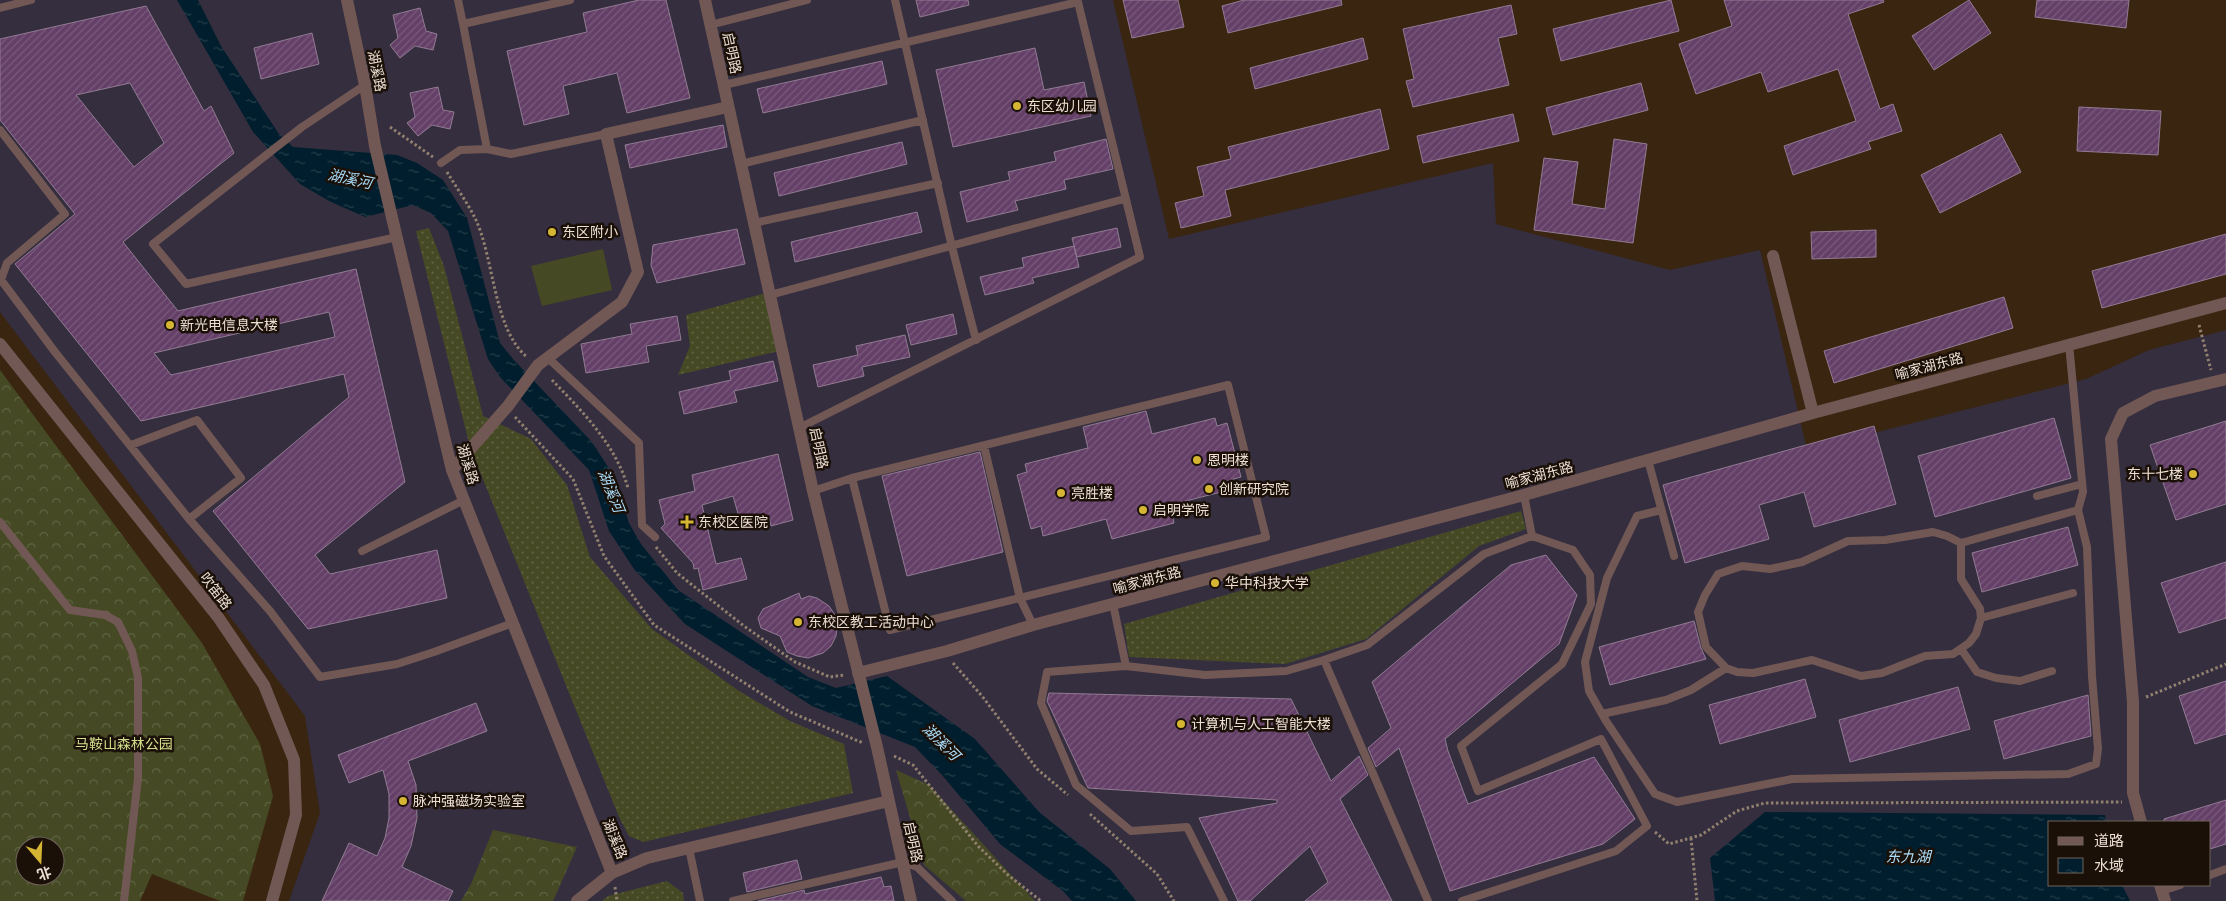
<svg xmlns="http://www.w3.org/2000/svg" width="2226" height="901" viewBox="0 0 2226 901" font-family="Manrope,'Noto Sans SC',sans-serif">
<defs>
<pattern id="grass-dots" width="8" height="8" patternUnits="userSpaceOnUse" patternTransform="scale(1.25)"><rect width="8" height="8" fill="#454a24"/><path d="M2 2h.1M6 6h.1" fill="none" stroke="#606443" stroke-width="1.8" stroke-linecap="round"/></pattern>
<pattern id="forest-crowns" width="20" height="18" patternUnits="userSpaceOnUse" patternTransform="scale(1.25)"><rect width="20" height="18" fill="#454a24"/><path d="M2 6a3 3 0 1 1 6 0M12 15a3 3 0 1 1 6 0" fill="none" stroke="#606443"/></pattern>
<pattern id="water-ripples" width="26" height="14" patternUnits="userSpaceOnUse" patternTransform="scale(1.25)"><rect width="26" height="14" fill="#001e2d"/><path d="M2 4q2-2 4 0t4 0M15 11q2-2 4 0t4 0" fill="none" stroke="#263e4b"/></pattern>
<pattern id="building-hatch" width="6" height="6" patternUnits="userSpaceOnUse" patternTransform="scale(1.25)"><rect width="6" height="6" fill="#643f67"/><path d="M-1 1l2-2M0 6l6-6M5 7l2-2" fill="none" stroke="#7a5a7c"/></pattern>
</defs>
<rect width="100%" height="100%" fill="#3a2510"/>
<path fill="#352e3e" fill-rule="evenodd" d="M 0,0 L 1113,0 L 1169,239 L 1493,163 L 1496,224 L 1670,270 L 1760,250 L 1807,450 L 2086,379 L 2149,350 L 2226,330 L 2226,901 L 289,901 L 320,813 L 305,716 L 0,312 ZM 2050,822 L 2210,822 L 2210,885 L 2050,885 Z"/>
<path fill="url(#grass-dots)" d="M 429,228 L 444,266 L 483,416 L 531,439 L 567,485 L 590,557 L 652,629 L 739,691 L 790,721 L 844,744 L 853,793 L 643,842 L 629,836 L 619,817 L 470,447 L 416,231 Z
M 766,293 L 779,351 L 678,375 L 690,346 L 686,315 Z
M 1521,511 L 1526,529 L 1479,546 L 1366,639 L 1285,664 L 1129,657 L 1124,624 Z
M 667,881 L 683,893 L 684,901 L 602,901 L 608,896 Z"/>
<path fill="url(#forest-crowns)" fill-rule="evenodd" d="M 0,370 L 202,643 L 260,744 L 273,796 L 243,901 L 220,901 L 152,874 L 140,901 L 0,901 ZM 25,846 L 55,846 L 55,876 L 25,876 Z
M 896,770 L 929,785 L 1035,901 L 966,901 L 924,865 Z
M 493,830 L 577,847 L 553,901 L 461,901 L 471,884 Z"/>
<path fill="#454a24" d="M 603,249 L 612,290 L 542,306 L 531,266 Z"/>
<path fill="url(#water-ripples)" d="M 177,0 L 198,0 L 221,46 L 279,134 L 293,147 L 397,155 L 417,163 L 443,180 L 467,218 L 500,343 L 513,359 L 592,442 L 615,478 L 629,523 L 641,544 L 678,590 L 808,677 L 836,688 L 887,676 L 975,739 L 1039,812 L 1110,869 L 1136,901 L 1072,901 L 1063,891 L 1000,844 L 942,775 L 915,747 L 812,706 L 685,624 L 634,569 L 609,531 L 589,470 L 500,377 L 488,359 L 448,231 L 431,213 L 413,205 L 365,217 L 329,201 L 300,184 L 253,132 Z
M 1765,812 L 2105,815 L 2106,822 L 2050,822 L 2050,885 L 2122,885 L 2130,901 L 1715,901 L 1710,858 Z"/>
<path fill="url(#building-hatch)" stroke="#927b94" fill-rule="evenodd" d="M 639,0 L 666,0 L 690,98 L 627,113 L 617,73 L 563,86 L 569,114 L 524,125 L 507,51 L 587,32 L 583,13 Z
M 916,0 L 968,0 L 969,5 L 920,17 Z
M 1123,0 L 1178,0 L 1184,27 L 1132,38 Z
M 1244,0 L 1341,0 L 1342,5 L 1228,33 L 1222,6 Z
M 1671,0 L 1679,31 L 1561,61 L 1553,29 Z
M 1724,0 L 1883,0 L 1884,2 L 1848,14 L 1880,109 L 1893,104 L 1902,131 L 1868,142 L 1871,149 L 1793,175 L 1784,146 L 1856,121 L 1838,69 L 1768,92 L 1761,72 L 1696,94 L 1679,44 L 1732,26 Z
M 1969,0 L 1991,33 L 1934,70 L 1912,36 Z
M 2037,0 L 2129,0 L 2126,28 L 2035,17 Z
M 1511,5 L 1517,34 L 1498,38 L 1509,85 L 1413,107 L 1406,81 L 1414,79 L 1403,29 Z
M 146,6 L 204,111 L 211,106 L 234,153 L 123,242 L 178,311 L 356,269 L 405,482 L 315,555 L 330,574 L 437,550 L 447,598 L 308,629 L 213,511 L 349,397 L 344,374 L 141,421 L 15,264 L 75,214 L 0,120 L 0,39 ZM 130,83 L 164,143 L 134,167 L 76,95 ZM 329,312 L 335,337 L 171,375 L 154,353 Z
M 420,8 L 426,31 L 437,34 L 433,50 L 415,46 L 400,58 L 390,45 L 398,38 L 393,15 Z
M 312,33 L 319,64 L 261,79 L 254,48 Z
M 1363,38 L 1368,59 L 1255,89 L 1250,68 Z
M 1035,48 L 1044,90 L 1084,82 L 1091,116 L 953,147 L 936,70 Z
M 882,61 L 887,84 L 763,113 L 757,89 Z
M 1641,83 L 1648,110 L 1553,135 L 1546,108 Z
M 438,87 L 443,110 L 454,112 L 450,129 L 432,125 L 418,136 L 407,123 L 415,117 L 410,93 Z
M 2079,107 L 2161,111 L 2158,155 L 2077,151 Z
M 1380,109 L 1389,149 L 1225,190 L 1231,216 L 1181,228 L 1175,203 L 1204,196 L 1197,167 L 1231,159 L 1228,147 Z
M 1513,114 L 1519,141 L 1423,163 L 1417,136 Z
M 723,125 L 727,147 L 630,168 L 625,145 Z
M 2001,134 L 2021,172 L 1940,213 L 1921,175 Z
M 1106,139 L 1113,169 L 1064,180 L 1066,189 L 1015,201 L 1018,210 L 967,222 L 960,192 L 1010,180 L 1008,172 L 1056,161 L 1054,152 Z
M 1614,139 L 1647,144 L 1633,243 L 1534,230 L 1544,158 L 1578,162 L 1572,204 L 1605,209 Z
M 902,142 L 907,164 L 779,196 L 774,173 Z
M 917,212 L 922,232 L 795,262 L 791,242 Z
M 1117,228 L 1121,247 L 1077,257 L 1072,238 Z
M 737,229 L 745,264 L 657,283 L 651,265 L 653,245 Z
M 1876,230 L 1876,257 L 1812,259 L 1811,232 Z
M 2226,234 L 2226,274 L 2102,308 L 2092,271 Z
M 1074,246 L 1079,267 L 1032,278 L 1034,283 L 985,295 L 980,277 L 1024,267 L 1022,258 Z
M 2004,297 L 2013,328 L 1834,383 L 1824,351 Z
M 953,314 L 957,334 L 911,345 L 906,325 Z
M 677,316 L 681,340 L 646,346 L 649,362 L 586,373 L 581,344 L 632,334 L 630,324 Z
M 905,335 L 910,357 L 862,367 L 864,376 L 818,387 L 813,365 L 858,355 L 856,346 Z
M 773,361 L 778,381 L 734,391 L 737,402 L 684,414 L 679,392 L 731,380 L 729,371 Z
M 1146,411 L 1152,434 L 1215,418 L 1217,426 L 1227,423 L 1241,477 L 1230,480 L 1233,489 L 1170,505 L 1174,523 L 1112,539 L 1106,519 L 1043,536 L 1041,526 L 1031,529 L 1017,475 L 1027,472 L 1025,464 L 1088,448 L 1083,427 Z
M 2054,418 L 2071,478 L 1935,517 L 1918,456 Z
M 2226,421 L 2226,504 L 2176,520 L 2150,445 Z
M 1874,426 L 1896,504 L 1814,527 L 1804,492 L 1759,505 L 1769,539 L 1685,563 L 1663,485 Z
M 980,452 L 1003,552 L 907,576 L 882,476 Z
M 778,454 L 793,520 L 771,526 L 769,517 L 741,524 L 733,496 L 702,505 L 716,564 L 741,558 L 747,579 L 703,590 L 698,568 L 694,569 L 693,563 L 661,528 L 665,524 L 659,500 L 695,491 L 692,475 Z
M 2068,527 L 2078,565 L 1982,592 L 1972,553 Z
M 1546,555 L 1577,595 L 1559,644 L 1445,739 L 1448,751 L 1468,804 L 1594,757 L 1635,819 L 1603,844 L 1450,891 L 1399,748 L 1376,767 L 1368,748 L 1391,728 L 1372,682 L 1511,565 Z
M 2226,562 L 2226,618 L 2179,633 L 2161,583 Z
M 799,593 L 801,599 L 809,596 L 817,598 L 829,606 L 835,615 L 837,626 L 836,636 L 831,646 L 823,653 L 808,658 L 797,656 L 787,652 L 780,636 L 761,628 L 758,618 L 763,609 Z
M 1694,621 L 1701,648 L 1706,659 L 1610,685 L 1599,647 Z
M 1805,679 L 1816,717 L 1720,744 L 1709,705 Z
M 2226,681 L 2226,734 L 2195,744 L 2179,696 Z
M 1958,687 L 1970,729 L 1850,762 L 1839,720 Z
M 1049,693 L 1291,699 L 1331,781 L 1359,756 L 1368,775 L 1340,799 L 1392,901 L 1305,901 L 1328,882 L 1310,846 L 1250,901 L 1238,901 L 1199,818 L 1277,803 L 1277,800 L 1088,788 L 1047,701 Z
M 2088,695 L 2091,736 L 2004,759 L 1994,721 Z
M 476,703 L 487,731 L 408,761 L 416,785 L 417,818 L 411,846 L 402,867 L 453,891 L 448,901 L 322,901 L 349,843 L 377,856 L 385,838 L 389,818 L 389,794 L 383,770 L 349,783 L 338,755 Z
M 2226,800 L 2226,844 L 2210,849 L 2210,822 L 2164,822 L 2164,819 Z
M 797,860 L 802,879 L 747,892 L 743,873 Z
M 881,877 L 884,887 L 891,886 L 894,901 L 758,901 L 804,890 L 805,894 Z"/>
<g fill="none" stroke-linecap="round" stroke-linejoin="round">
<path stroke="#92806f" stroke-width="3" stroke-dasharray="2.5 2.5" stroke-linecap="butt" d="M 390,127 L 433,157
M 447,172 C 456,187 467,202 475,218 C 494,256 493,329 527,357
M 2199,325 L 2211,370
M 552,380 C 582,411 616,445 628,488
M 515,417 L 573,479 L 604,556 L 654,625 L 790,712 L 863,743
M 656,547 L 677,573 L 744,626 L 795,662 L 830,677 L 844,675
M 953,663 L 982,696 L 1037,769 L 1068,795
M 2146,697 L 2226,664
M 894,756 L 913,765 L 978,846 L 1008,875 L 1041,901
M 1090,814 L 1157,874 L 1174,901
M 1655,832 L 1669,844 L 1701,835 L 1737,811 L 1765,803 L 2122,802
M 1691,838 L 1697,901
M 615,887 L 617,901"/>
<path stroke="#725855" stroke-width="8" d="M 458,0 L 463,24
M 895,0 L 952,247 L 976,340
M 0,8 L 31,0
M 710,25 L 807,0
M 365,85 L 302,127 L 153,244 L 186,284 L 397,237
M 724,85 L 1078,2 L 1140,257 L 799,428
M 0,130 L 65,214 L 7,263 L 1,280 L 55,352 L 189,519 L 270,611 L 320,677 L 397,664 L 434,652 L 513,623
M 487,149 L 463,24 L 570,0
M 441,163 L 460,150 L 487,149 L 511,154 L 606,134
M 741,164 L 923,120
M 754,223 L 938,183
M 770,295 L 1124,199
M 548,358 L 639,443 L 642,525 L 655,537
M 1228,385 L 1266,537 L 890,630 L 852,478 Z
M 131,445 L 197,420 L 241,478 L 189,519
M 984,446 L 1020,598 L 1033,625
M 1648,460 L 1674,556
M 813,491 L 852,478
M 2037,496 L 2082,484
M 1661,510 L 1637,516 L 1607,578 L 1585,662 L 1589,691 L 1606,721 L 1655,794 L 1677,802 L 1792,779 L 2068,774 L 2096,764 L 2098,749 L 2092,676 L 2087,547 L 2078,510
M 0,522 L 70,610 L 105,615 L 118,622 L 132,651 L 138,678 L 138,778 L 124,901
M 1933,532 L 1947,536 L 1961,543 L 1961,579 L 1980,609 L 1981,618 L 1976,634 L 1969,643 L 1953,654 L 1925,656 L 1882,673 L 1861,676 L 1812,660 L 1753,673 L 1737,672 L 1726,668 L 1706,647 L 1698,612 L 1705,595 L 1718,574 L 1742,566 L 1770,569 L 1802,562 L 1848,541 L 1885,540 Z
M 1961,543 L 2078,510 L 2083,492 L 2069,344
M 362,551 L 464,500
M 1113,604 L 1126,666 L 1205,675 L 1286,671 L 1324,660 L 1367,645 L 1484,554 L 1532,536 L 1524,495
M 1981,618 L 2073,593
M 1961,649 L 1977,672 L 1996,678 L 2020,681 L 2052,671
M 1324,660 L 1428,901
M 1126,666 L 1047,672 L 1041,703 L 1076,785 L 1131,831 L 1187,827 L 1224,901
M 1602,714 L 1666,700 L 1691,690 L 1726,668
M 689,848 L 700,901
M 2210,875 L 2226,869
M 2162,891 L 2180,885
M 733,901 L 903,862 L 917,867 L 952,901
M 1462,901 L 1616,851 L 1647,826 L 1601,739 L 1478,791 L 1461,746 L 1562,664 L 1591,604 L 1590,575 L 1573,550 L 1532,536"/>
<path stroke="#725855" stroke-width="12" d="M 347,0 L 365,85 L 375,146 L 452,470 L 612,873
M 705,0 L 813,491 L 877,747 L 911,901
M 1773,256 L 1813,413
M 0,344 L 218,617 L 264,685 L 294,760 L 296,815 L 272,901
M 452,470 L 508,406 L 538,365 L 622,302 L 638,272 L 606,134 L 728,107
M 858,673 L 947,651 L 1033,625 L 1524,495 L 1813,413 L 2226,303
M 2141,822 L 2133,793 L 2133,702 L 2111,439 L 2123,413 L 2155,396 L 2226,379
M 2160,885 L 2165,901
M 577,901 L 612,873 L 647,858 L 889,801"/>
</g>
<g fill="#d6b534" stroke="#1a1008" stroke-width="2">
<circle cx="1017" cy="106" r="5"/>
<circle cx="552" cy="232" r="5"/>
<circle cx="170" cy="325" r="5"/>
<circle cx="1197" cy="460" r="5"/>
<circle cx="2193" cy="474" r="5"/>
<circle cx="1209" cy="489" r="5"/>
<circle cx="1061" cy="493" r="5"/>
<circle cx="1143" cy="510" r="5"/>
<path d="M684.5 514.5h5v5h5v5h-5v5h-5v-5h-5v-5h5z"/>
<circle cx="1215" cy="583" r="5"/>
<circle cx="798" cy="622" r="5"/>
<circle cx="1181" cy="724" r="5"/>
<circle cx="403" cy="801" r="5"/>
</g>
<g text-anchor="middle" stroke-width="5" stroke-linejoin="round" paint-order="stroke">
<g font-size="14" fill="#eddfd2" stroke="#1a1008">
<text transform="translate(732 53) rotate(78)" y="5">启明路</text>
<text transform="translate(377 71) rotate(79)" y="5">湖溪路</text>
<text transform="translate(1929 366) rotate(-15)" y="5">喻家湖东路</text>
<text transform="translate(819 448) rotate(78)" y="5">启明路</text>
<text transform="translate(468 464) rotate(73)" y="5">湖溪路</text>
<text transform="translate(1539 475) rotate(-15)" y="5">喻家湖东路</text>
<text transform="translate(1147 580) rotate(-15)" y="5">喻家湖东路</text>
<text transform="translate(216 591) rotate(52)" y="5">吹笛路</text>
<text transform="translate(615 839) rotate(68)" y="5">湖溪路</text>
<text transform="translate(913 842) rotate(77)" y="5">启明路</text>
</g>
<g font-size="14" fill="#eddfd2" stroke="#1a1008" text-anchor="start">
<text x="1027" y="111">东区幼儿园</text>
<text x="562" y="237">东区附小</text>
<text x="180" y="330">新光电信息大楼</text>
<text x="1207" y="465">恩明楼</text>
<text x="2183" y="479" text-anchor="end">东十七楼</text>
<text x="1219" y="494">创新研究院</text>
<text x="1071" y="498">亮胜楼</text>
<text x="1153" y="515">启明学院</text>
<text x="698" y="527">东校区医院</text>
<text x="1225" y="588">华中科技大学</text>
<text x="808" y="627">东校区教工活动中心</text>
<text x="1191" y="729">计算机与人工智能大楼</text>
<text x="413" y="806">脉冲强磁场实验室</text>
</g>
<g font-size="14" fill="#d3df8b" stroke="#1a1008">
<text x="124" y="749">马鞍山森林公园</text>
</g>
<g font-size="15" font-style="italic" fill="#a9dbf8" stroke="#1a1008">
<text transform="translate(350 179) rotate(12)" y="5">湖溪河</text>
<text transform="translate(611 491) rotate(68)" y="5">湖溪河</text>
<text transform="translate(941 742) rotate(45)" y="5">湖溪河</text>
<text x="1908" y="862">东九湖</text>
</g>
</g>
<rect x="2048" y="821" width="162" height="65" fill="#1a1008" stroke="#6e6359"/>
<rect x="2058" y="837" width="25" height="8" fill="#725855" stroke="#6e6359"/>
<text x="2094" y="846" font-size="15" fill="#eddfd2">道路</text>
<rect x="2058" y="858" width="25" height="15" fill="url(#water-ripples)" stroke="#6e6359"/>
<text x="2094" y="871" font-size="15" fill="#eddfd2">水域</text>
<g transform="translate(40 861) rotate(161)"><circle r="24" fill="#1a1008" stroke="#6e6359"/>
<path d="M0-4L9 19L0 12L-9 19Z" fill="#d6b534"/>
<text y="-8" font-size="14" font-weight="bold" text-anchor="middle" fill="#eddfd2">北</text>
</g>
</svg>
